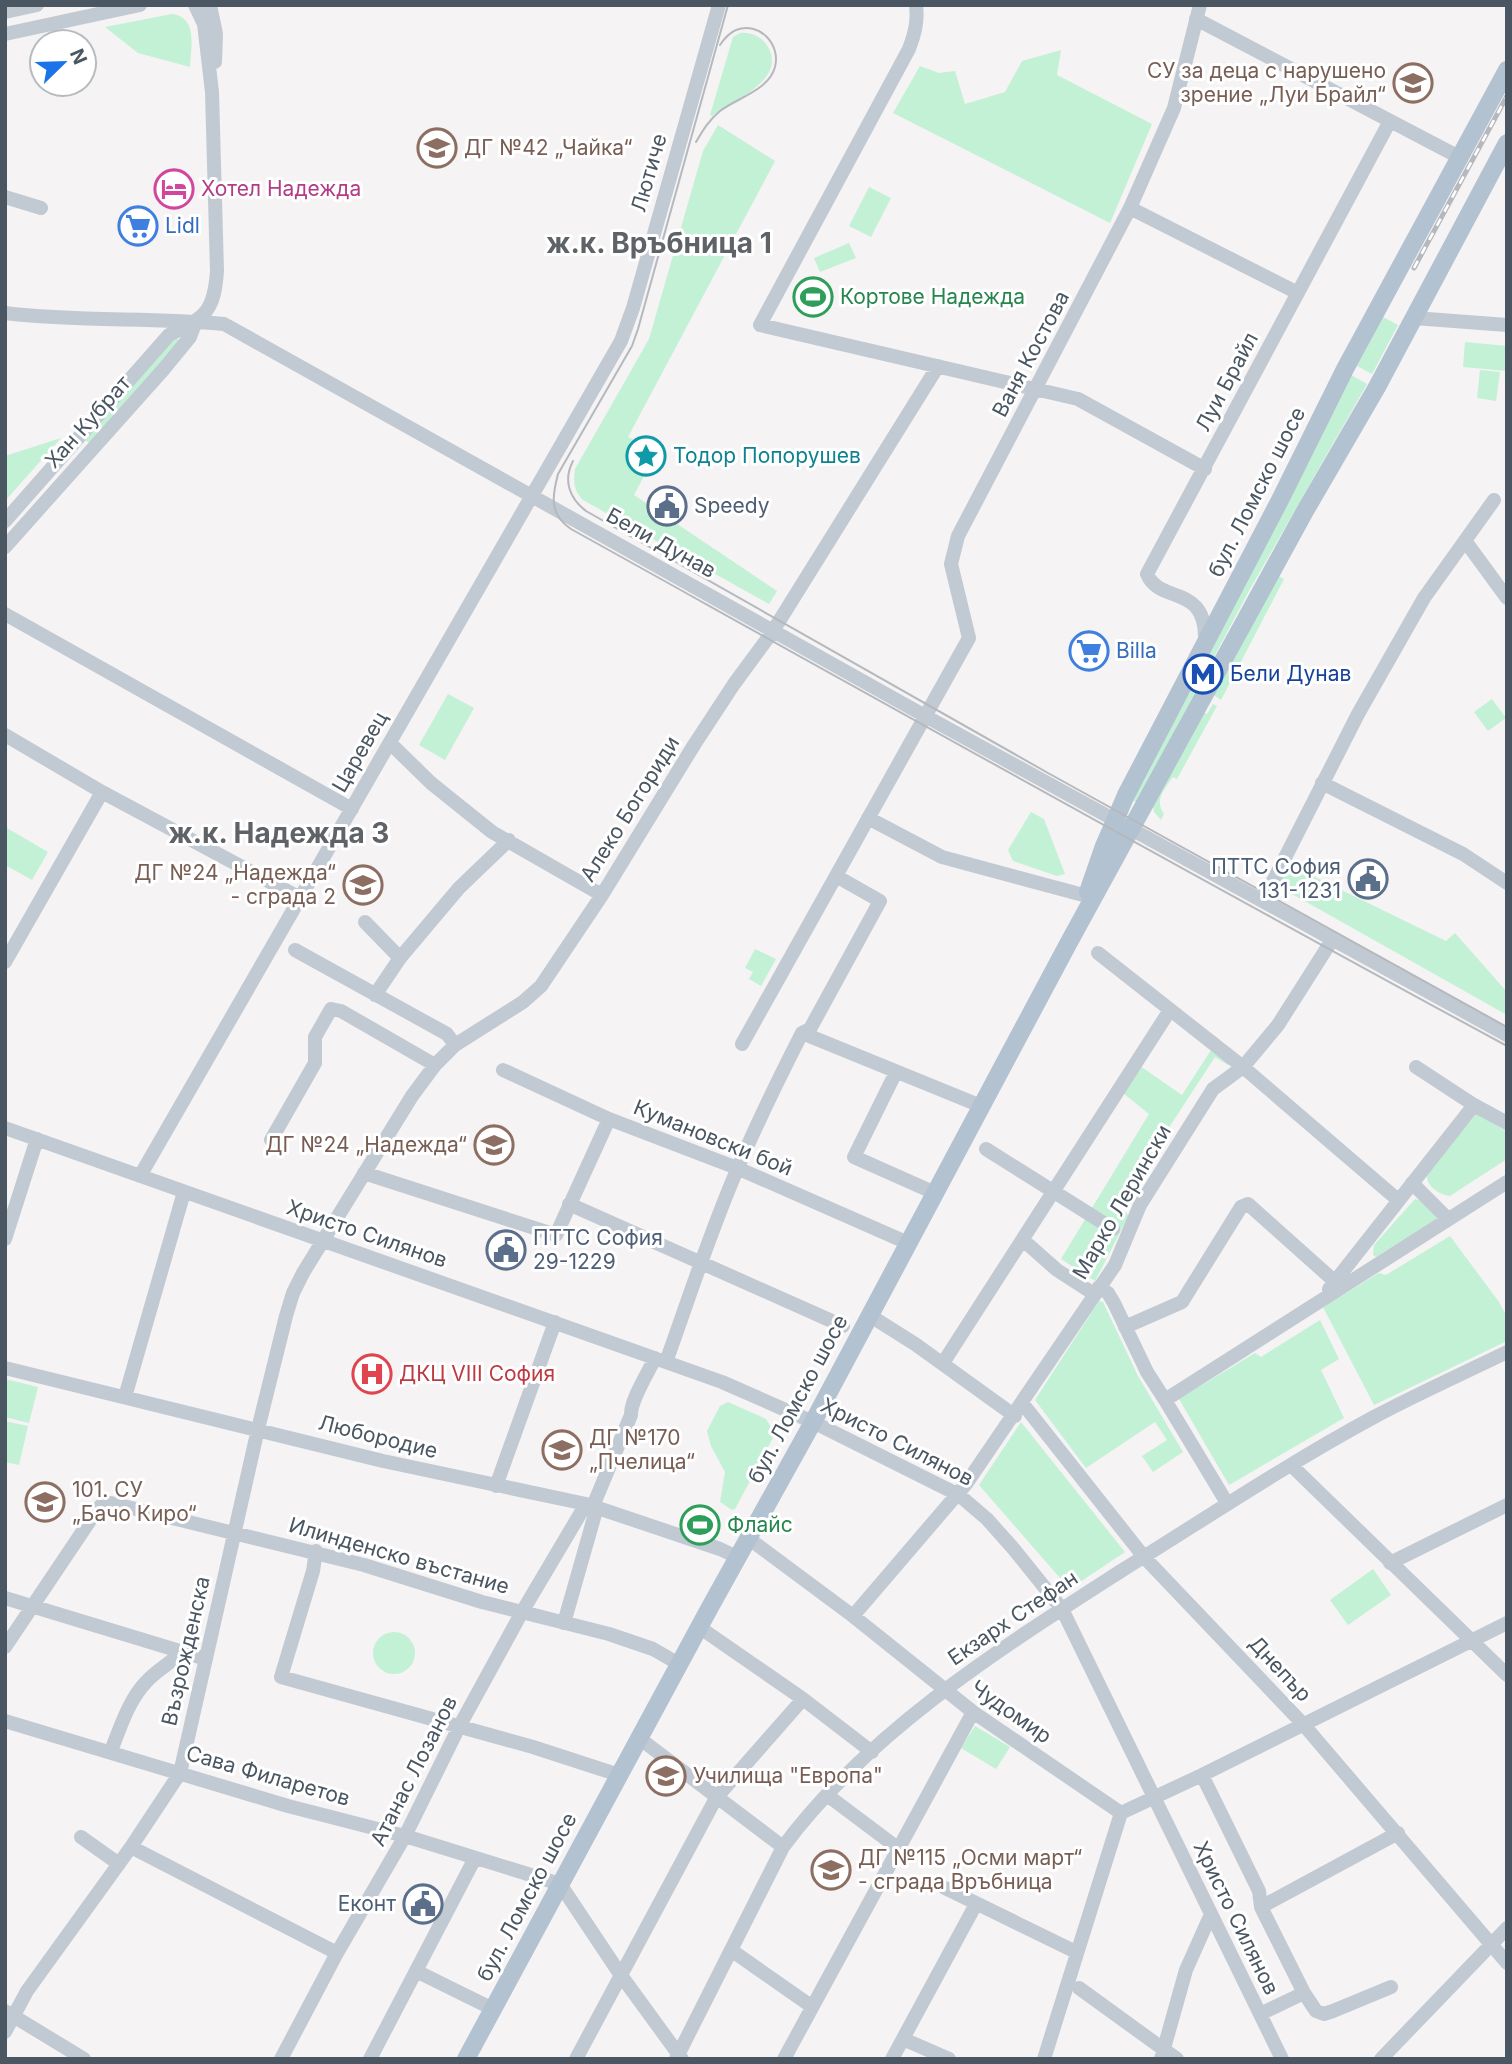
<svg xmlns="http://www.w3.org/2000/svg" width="1512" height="2064" viewBox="0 0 1512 2064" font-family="Inter,sans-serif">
<rect width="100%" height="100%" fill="#f5f3f3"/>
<path fill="#c3f1d5" d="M 172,14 C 198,18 191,46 190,67 L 138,53 L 105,27 Z
M 740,33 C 752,32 762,37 768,47 C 787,81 732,100 712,116 L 710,115 L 733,37 Z
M 1061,50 L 1057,75 L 1152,124 L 1110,223 L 893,113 L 920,66 L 939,73 L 955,71 L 965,104 L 1005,92 L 1022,61 Z
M 718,125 L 775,161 L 628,437 L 642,444 L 630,461 L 645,474 L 634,495 L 777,591 L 769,604 L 583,500 C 574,492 573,481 575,469 L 649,339 L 703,151 Z
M 869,187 L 891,198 L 871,237 L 849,226 Z
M 849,243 L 856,258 L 820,272 L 814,258 Z
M 828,282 L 834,297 L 799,312 L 793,297 Z
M 1383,317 L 1398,325 L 1372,374 L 1357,366 Z
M 173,337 L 181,341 L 89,443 L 83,438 Z
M 1465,342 L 1507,346 L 1507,371 L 1463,367 Z
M 1480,370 L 1500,372 L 1496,401 L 1477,398 Z
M 1351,375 L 1367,384 L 1250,589 L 1137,802 L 1132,801 L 1133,796 L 1195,683 Z
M 61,438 L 5,501 L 5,456 Z
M 1278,576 L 1284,579 L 1221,700 L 1211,693 Z
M 448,694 L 474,708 L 445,760 L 419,745 Z
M 1492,699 L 1506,718 L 1488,731 L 1474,712 Z
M 1213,704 L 1217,706 L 1177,779 L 1173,777 C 1164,790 1154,800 1164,814 L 1161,820 L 1154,812 L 1153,806 L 1201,711 L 1207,714 Z
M 1031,812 L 1044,819 L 1065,874 L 1057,876 L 1013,861 L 1008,850 Z
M 5,827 L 48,852 L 32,880 L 5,865 Z
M 1288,864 L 1446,941 L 1455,933 L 1507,992 L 1507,1015 L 1278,886 Z
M 755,949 L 776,959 L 761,986 L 749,979 L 753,972 L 745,968 Z
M 1213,1047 L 1230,1060 L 1228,1065 L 1215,1057 L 1117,1207 L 1129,1215 L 1095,1281 L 1061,1259 L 1149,1114 L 1123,1093 L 1140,1066 L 1182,1095 Z
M 1477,1113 L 1507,1132 L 1507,1159 L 1450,1196 C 1437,1194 1423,1184 1428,1170 Z
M 1415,1199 L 1423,1201 L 1438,1218 L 1376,1257 L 1373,1255 L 1374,1245 Z
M 1450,1236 L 1499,1302 L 1507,1317 L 1507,1341 L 1374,1405 L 1323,1307 L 1379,1273 L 1386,1275 Z
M 1099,1301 L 1103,1302 L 1138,1376 L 1183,1452 L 1153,1472 L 1142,1456 L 1167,1440 L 1155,1422 L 1086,1468 L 1035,1400 Z
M 1320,1320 L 1339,1359 L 1321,1370 L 1344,1418 L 1229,1485 L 1179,1399 L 1255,1353 L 1261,1357 Z
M 5,1379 L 38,1387 L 29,1423 L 5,1417 Z
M 728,1402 L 766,1419 L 775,1434 L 735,1509 L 732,1510 L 720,1502 L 725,1472 L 711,1446 L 707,1431 L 720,1406 Z
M 5,1421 L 28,1426 L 19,1465 L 5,1462 Z
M 1021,1422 L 1125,1552 L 1074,1586 L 1067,1586 L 979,1485 Z
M 1373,1569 L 1391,1595 L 1348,1625 L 1330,1600 Z
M373 1653a21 21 0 1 1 42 0a21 21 0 1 1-42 0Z
M 975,1726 L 1010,1747 L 996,1769 L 961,1748 Z"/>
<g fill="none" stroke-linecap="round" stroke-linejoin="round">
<path stroke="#c1cad2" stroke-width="14" d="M 210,5 L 216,34 L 215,62
M 916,5 C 918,21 915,33 909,49 L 760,325 L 1078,399 L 1205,469
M 5,12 L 37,5
M 1196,19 L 1459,157
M 5,34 L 140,5
M 5,197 L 41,208
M 1130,208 L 1298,293
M 5,313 C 78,322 151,317 224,324 L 927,717 L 1507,1035
M 1414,318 L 1507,325
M 5,521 L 169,335 C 205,317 214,313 217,271 L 212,92 L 204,24 L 195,5
M 1466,542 L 1507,598
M 5,547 L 163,370 L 190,337 L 196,321
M 5,614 L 352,809
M 1205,641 C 1207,583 1160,605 1147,574 L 1390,121
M 5,735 L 102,792 L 300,898
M 390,743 L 431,783 L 492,832 L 602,895
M 1322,783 L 1463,854 L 1507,883
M 868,818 L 942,857 L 1087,896
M 1263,901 L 1358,714 L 1424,598 L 1494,500
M 365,922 L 400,958
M 295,950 L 447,1034 L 455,1045
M 1098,953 L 1243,1067 L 1398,1200
M 5,962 L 102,792
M 375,995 L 400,958 L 459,888 L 509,840
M 802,1033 L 981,1106
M 742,1044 L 969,638 L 951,564 L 958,536 L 1130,208 L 1174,108 L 1200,5
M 1416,1067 L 1474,1105 L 1507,1123
M 503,1070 L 609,1119 L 737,1168 L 908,1243
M 896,1072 L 854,1157 L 935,1193
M 5,1128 L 722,1382 L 813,1422 L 959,1495 L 987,1519 L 1012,1547 L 1062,1609 L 1282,2059
M 271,1140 L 315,1063 L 315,1037 L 331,1009 L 341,1011 L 435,1065
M 986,1149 L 1113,1229
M 364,1173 L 556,1235 L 609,1119
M 140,1176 L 621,341 L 633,308 L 719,5
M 1412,1183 L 1447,1218
M 569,1204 L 843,1326
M 5,1239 L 37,1139
M 1023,1240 L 1057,1270 L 1094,1294
M 1099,1287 L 1108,1293 L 1114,1303 L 1147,1372 L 1165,1400 L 1507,1182
M 1329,1289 L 1474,1105
M 869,1315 L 915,1344 L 1015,1416
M 1125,1327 L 1182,1302 L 1241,1207 L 1248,1204 L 1341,1287
M 666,1362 C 689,1298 710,1232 737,1170 C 757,1123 779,1078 802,1033 L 810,1029 L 880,901 L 836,876
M 943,1363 L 1170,1010
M 5,1368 L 383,1461 L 586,1504 L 720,1549 L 737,1557
M 125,1397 L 184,1192
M 1165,1400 L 1227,1503
M 1023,1404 L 1144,1557 L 1303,1724 L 1507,1963
M 1291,1465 L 1507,1675
M 496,1486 L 555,1322
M 593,1506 L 631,1415 C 630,1401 648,1373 655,1358
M 748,1538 L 853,1616 L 973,1712 L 1121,1813
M 316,1551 L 313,1571 L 281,1677 L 533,1747 L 619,1775
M 1390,1563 L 1507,1505
M 5,1598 L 206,1659
M 853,1616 L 966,1484 L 1115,1265 L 1140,1205 L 1213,1089 L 1243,1067 L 1278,1025 L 1332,940
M 564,1623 L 597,1507
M 699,1627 L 803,1699 L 872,1752
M 5,1647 L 97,1510 L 103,1503 L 111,1503 L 364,1565 L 482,1602 L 609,1634 L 653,1649 L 679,1664
M 5,1721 L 288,1806 L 405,1836 L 560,1884 L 620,1974 L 682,2059
M 639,1738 L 783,1847
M 111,1751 C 120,1728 129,1699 147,1681 C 157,1670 170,1664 181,1652
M 1202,1775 L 1259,1891 L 1261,1907 L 1304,1993 L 1316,2011 L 1324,2014 L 1333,2011 L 1391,1987
M 827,1795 L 899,1849
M 81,1837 L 119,1864
M 131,1847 L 337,1953
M 945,1888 L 1076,1952
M 1261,1907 L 1398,1833
M 731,1950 L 811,2006
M 416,1971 L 493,2009
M 1079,1988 L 1177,2059
M 5,2011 L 84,2059
M 1260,2014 L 1304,1993
M 5,2032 L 27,1991 L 131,1847 L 180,1773 L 258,1429 L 286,1316 L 293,1293 L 303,1273 L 412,1096 L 435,1065 L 455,1045 L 523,1002 L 541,986 L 602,895 L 694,745 L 734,684 L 773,631 L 938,366
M 903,2039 L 949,2059
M 281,2059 L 337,1953 L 405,1836 L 459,1727 L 522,1612 L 586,1504
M 370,2059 L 475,1858
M 576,2059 L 716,1798 L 803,1699
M 676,2059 L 783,1847 C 869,1731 1001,1648 1121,1571 C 1205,1519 1287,1464 1374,1417 C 1417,1394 1462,1374 1507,1352
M 784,2059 L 973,1712
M 892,2059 L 976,1904
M 1044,2059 L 1121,1813 L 1202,1775 L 1507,1623
M 1161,2059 L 1186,1970 L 1211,1914
M 1381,2059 L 1507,1928"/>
<path stroke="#b3c2d1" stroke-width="18" d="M 1088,892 L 1104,846 L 1126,795 L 1281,498 L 1345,369 L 1507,70
M 466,2059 L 709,1609 L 813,1422 L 1068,944 L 1305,511 L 1377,387 L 1507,143"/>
<path stroke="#b5b8bd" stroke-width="2" d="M 728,5 L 638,329 L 632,346 L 558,474 C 552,497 549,514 571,529 C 882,702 1193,876 1507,1046
M 696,142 C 703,130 709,120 720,111 C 737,98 769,90 775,67 C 781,44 759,21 736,30 C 729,33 724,39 720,45
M 573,461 C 563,480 569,498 586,511 L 1048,773 L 1507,1027"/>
<g stroke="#b5b8bd" stroke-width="5">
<path id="rail" d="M 1414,268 L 1507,96"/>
</g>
<use href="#rail" stroke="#fff" stroke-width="2.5" stroke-dasharray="8" stroke-linecap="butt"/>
</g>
<defs>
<g id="school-ring" transform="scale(2.0125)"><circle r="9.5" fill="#fff" stroke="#8d6e63" stroke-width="1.5"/><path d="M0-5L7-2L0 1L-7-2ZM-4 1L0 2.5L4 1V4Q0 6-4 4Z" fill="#8d6e63"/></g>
<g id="hotel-ring" transform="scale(2.0125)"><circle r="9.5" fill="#fff" stroke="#d1479c" stroke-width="1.5"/><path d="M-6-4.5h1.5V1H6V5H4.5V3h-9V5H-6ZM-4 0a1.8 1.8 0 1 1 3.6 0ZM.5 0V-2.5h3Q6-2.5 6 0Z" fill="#d1479c"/></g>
<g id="supermarket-ring" transform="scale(2.0125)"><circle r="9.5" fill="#fff" stroke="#3f7fe0" stroke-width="1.5"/><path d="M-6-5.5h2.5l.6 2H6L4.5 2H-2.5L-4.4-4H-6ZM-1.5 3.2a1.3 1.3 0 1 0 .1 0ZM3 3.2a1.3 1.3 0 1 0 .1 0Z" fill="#3f7fe0"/></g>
<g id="stadium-ring" transform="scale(2.0125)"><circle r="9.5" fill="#fff" stroke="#2e9e5b" stroke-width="1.5"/><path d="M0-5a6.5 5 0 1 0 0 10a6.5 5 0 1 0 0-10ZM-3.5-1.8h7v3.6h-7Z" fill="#2e9e5b"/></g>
<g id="sight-ring" transform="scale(2.0125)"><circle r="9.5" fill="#fff" stroke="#0f9aa8" stroke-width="1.5"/><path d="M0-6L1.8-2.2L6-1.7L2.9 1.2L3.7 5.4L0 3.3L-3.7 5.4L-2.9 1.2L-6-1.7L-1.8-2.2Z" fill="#0f9aa8"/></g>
<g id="civic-ring" transform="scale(2.0125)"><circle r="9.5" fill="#fff" stroke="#5c6f8a" stroke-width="1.5"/><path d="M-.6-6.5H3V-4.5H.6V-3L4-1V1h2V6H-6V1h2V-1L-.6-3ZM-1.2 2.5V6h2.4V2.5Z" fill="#5c6f8a"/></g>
<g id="metro-ring" transform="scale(2.0125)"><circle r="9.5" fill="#fff" stroke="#1a4fb4" stroke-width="1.5"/><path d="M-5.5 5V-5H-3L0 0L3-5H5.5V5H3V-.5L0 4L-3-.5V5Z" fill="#1a4fb4"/></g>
<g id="hospital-ring" transform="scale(2.0125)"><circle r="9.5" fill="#fff" stroke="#e0444e" stroke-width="1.5"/><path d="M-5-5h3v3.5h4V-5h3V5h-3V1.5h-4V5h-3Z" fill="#e0444e"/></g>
</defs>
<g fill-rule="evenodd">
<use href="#school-ring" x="1413" y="83"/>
<use href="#school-ring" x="437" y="148"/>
<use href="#hotel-ring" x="174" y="189"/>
<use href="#supermarket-ring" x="138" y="226"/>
<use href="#stadium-ring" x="813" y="297"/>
<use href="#sight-ring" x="646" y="456"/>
<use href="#civic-ring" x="667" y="506"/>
<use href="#supermarket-ring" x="1089" y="651"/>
<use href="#metro-ring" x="1203" y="674"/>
<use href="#civic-ring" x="1368" y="879"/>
<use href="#school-ring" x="363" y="885"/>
<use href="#school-ring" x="494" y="1145"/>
<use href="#civic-ring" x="506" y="1250"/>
<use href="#hospital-ring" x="372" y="1374"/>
<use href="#school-ring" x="562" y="1450"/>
<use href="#school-ring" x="45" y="1502"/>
<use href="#stadium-ring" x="700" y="1525"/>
<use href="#school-ring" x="666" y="1776"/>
<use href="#school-ring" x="831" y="1870"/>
<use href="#civic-ring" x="423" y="1904"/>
</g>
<g text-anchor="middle" stroke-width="6" stroke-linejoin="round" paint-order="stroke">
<g font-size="21" fill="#785e54" stroke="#fff" text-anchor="start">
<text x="1386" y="78" text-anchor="end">СУ за деца с нарушено<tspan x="1386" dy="24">зрение „Луи Брайл“</tspan></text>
<text x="464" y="155">ДГ №42 „Чайка“</text>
<text x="336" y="880" text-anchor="end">ДГ №24 „Надежда“<tspan x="336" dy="24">- сграда 2</tspan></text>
<text x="467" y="1152" text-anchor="end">ДГ №24 „Надежда“</text>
<text x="589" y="1445">ДГ №170<tspan x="589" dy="24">„Пчелица“</tspan></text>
<text x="72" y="1497">101. СУ<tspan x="72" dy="24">„Бачо Киро“</tspan></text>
<text x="693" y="1783">Училища "Европа"</text>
<text x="858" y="1865">ДГ №115 „Осми март“<tspan x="858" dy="24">- сграда Връбница</tspan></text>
</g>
<g font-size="21" fill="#4a5661" stroke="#fff">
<text transform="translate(649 173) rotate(-74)" y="7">Лютиче</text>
<text transform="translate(1031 354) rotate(-62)" y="7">Ваня Костова</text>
<text transform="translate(1227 382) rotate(-62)" y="7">Луи Брайл</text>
<text transform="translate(88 422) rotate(-48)" y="7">Хан Кубрат</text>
<text transform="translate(1257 492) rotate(-63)" y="7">бул. Ломско шосе</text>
<text transform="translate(661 543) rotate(29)" y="7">Бели Дунав</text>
<text transform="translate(360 752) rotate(-60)" y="7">Царевец</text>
<text transform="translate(630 809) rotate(-58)" y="7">Алеко Богориди</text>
<text transform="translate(713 1138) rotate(22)" y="7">Кумановски бой</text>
<text transform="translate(1122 1202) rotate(-60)" y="7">Марко Лерински</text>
<text transform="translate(367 1234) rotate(19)" y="7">Христо Силянов</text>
<text transform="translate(798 1399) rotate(-62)" y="7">бул. Ломско шосе</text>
<text transform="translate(378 1437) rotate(14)" y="7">Любородие</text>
<text transform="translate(897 1442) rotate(27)" y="7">Христо Силянов</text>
<text transform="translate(399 1556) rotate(16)" y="7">Илинденско въстание</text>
<text transform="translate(1013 1618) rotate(-34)" y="7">Екзарх Стефан</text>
<text transform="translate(186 1651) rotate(-77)" y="7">Възрожденска</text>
<text transform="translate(1280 1669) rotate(47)" y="7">Днепър</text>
<text transform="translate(1011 1712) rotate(35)" y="7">Чудомир</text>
<text transform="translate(414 1771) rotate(-63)" y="7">Атанас Лозанов</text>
<text transform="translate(268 1776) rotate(16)" y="7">Сава Филаретов</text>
<text transform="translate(527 1897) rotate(-62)" y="7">бул. Ломско шосе</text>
<text transform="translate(1236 1918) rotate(64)" y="7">Христо Силянов</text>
</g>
<g font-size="21" fill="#b23c85" stroke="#fff" text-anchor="start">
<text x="201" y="196">Хотел Надежда</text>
</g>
<g font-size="21" fill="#366cbe" stroke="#fff" text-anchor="start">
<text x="165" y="233">Lidl</text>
<text x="1116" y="658">Billa</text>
</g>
<g font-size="21" fill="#27864d" stroke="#fff" text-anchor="start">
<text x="840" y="304">Кортове Надежда</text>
<text x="727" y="1532">Флайс</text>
</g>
<g font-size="21" fill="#0d838f" stroke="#fff" text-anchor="start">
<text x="673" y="463">Тодор Попорушев</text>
</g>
<g font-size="21" fill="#4e5e75" stroke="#fff" text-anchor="start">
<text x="694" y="513">Speedy</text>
<text x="1341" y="874" text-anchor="end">ПТТС София<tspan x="1341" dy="24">131-1231</tspan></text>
<text x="533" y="1245">ПТТС София<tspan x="533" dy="24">29-1229</tspan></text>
<text x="396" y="1911" text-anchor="end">Еконт</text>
</g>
<g font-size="21" fill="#164399" stroke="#fff" text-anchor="start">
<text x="1230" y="681">Бели Дунав</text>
</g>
<g font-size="21" fill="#be3a42" stroke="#fff" text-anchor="start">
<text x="399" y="1381">ДКЦ VIII София</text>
</g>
<g font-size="28" font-weight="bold" fill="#5f6368" stroke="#fff">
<text x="659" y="253">ж.к. Връбница 1</text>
<text x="279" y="843">ж.к. Надежда 3</text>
</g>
</g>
<rect width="1512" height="2064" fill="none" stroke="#4a5661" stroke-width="14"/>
<g transform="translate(63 63) rotate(67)"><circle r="33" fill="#ffffff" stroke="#b7bbc0" stroke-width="2"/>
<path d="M0-5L12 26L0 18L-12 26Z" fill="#1a73e8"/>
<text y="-10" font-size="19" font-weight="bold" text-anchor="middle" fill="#4a5661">N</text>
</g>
</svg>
